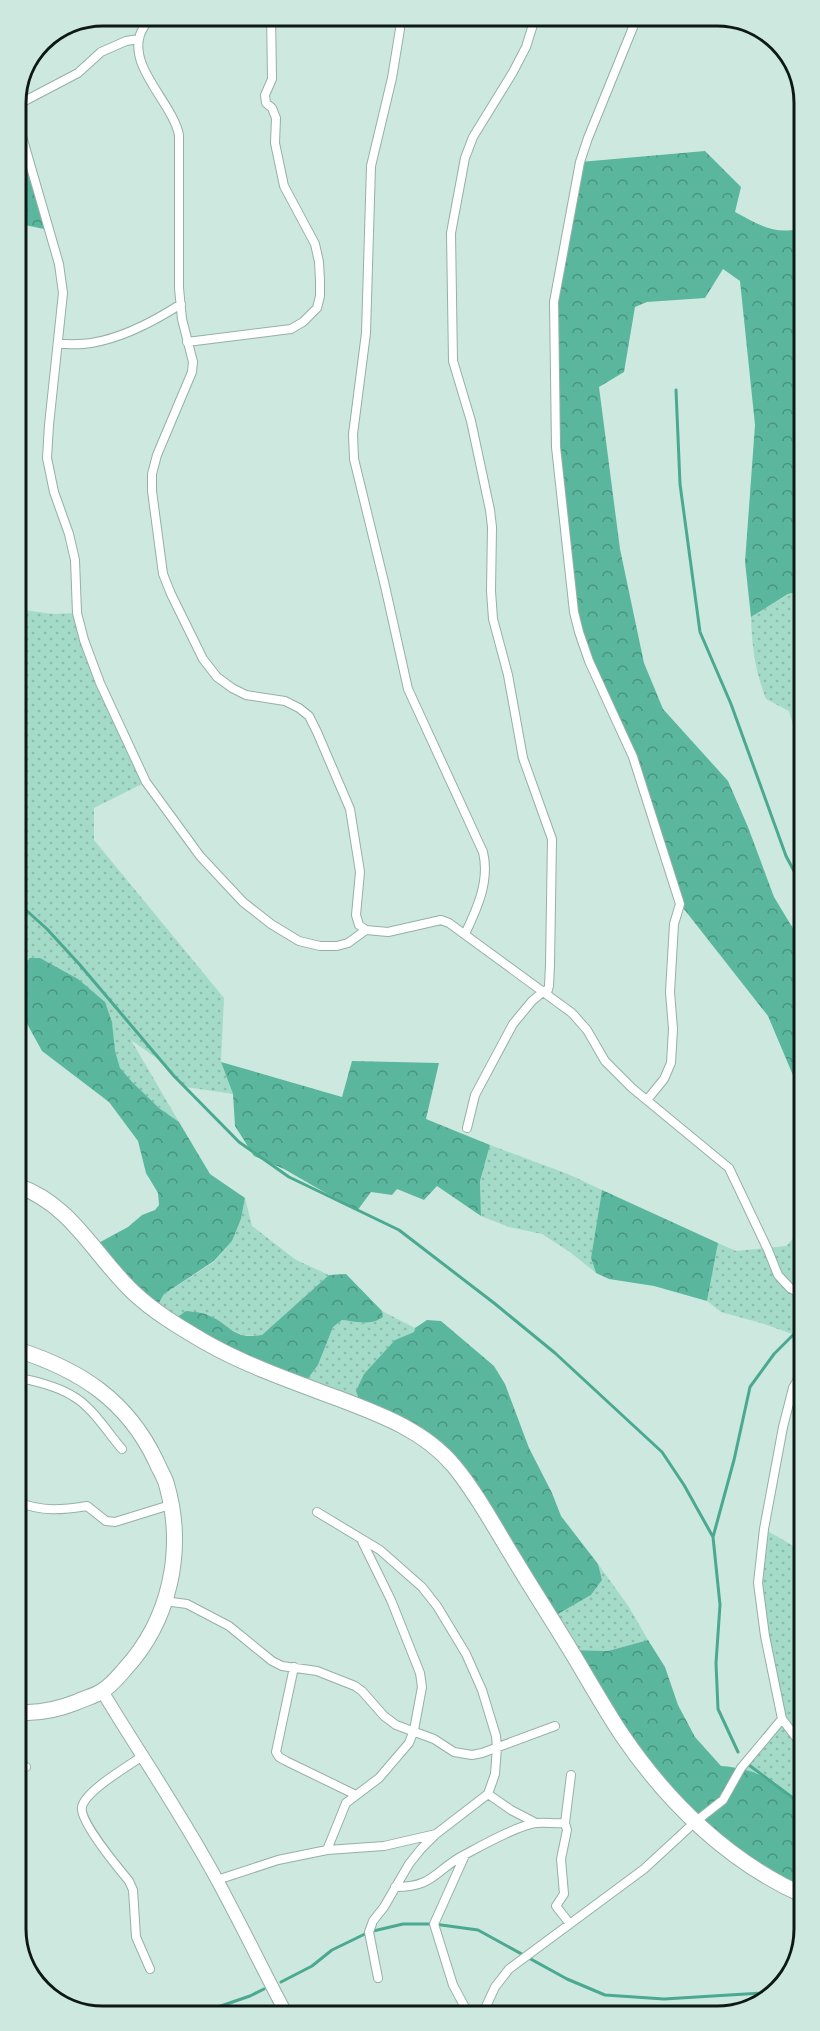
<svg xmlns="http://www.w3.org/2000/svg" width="820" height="2031" viewBox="0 0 820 2031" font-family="Manrope,sans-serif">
<defs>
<pattern id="grass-dots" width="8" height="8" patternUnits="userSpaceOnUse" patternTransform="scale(1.5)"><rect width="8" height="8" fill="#a4dac8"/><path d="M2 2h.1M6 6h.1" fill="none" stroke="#8cbaab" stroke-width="1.8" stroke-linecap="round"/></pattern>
<pattern id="forest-crowns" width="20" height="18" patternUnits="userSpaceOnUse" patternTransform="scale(1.5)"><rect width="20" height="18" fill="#5ab79d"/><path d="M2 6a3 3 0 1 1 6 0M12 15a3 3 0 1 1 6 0" fill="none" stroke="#49947f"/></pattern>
</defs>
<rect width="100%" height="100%" fill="#cde9df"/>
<path fill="url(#grass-dots)" d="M 802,591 L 802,757 L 789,711 L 766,699 C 755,670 752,648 751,617 L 789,594 Z
M 16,609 L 53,614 L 77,613 L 84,640 L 146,782 L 94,808 L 94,840 L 224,998 L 221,1062 L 233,1094 L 186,1087 L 162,1062 L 131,1040 L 179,1122 C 160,1109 131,1088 120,1068 C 113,1055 113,1036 112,1022 L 22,966 L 17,966 Z
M 490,1145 L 568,1174 L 602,1190 L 591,1258 L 596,1273 L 570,1252 L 542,1234 L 509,1227 L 481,1216 L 480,1181 Z
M 245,1198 L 252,1226 L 296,1260 L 329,1275 L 263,1335 C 240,1339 227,1328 209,1315 L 172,1321 L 155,1310 L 164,1294 L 214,1262 L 232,1241 L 241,1219 Z
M 803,1228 L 804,1327 L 792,1334 L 761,1323 L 721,1312 L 707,1301 L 718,1243 L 736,1251 L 786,1246 Z
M 382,1311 L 415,1328 L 414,1332 L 395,1340 L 362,1407 L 303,1385 L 318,1365 L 333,1327 L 342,1320 C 358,1322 369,1326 383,1317 Z
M 764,1529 L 804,1552 L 804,1681 L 801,1710 L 805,1727 L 805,1809 L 775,1782 L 741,1768 L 782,1719 L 758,1583 Z
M 598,1564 L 629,1607 L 648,1640 L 608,1651 L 570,1650 L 551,1618 L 591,1595 L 602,1580 Z"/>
<path fill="url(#forest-crowns)" d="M 15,112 L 49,230 L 15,223 Z
M 705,151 L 741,187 L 735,212 C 758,224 775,236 801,228 L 802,591 L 788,594 L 751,617 L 745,562 L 755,425 L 740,281 L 723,269 L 705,298 L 647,302 L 635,307 L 624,372 L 599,387 L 620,549 L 644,663 L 663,709 L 728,781 L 748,827 L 774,897 L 803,945 L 803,1099 L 768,1016 L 680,904 L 633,757 L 579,632 L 556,447 L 554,302 L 580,162 Z
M 30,958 L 40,958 L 78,979 L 105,1002 L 112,1022 L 115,1051 L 120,1068 L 132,1082 L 159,1108 L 179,1122 L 210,1174 L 245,1198 L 241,1219 L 232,1241 L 214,1261 L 164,1294 L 155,1310 L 93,1246 L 128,1227 L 142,1215 L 155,1210 L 159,1205 L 158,1193 L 146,1173 L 138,1141 L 109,1102 L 42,1051 L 20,1011 L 17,1011 L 17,966 L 22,966 Z
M 352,1061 L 439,1063 L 426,1119 L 490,1145 L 480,1181 L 481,1216 L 437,1186 L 424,1200 L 397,1189 L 392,1195 L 371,1192 L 357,1211 L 284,1169 L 254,1156 L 235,1126 L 233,1094 L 221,1062 L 342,1097 Z
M 602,1190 L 718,1243 L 707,1301 L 654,1286 L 609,1279 L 596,1273 L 591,1258 Z
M 346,1274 L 382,1311 L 383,1317 C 370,1326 358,1322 342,1320 L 333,1327 L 318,1365 L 303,1385 L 172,1321 L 186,1311 C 194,1312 203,1312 210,1316 C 232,1326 233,1340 262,1335 L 329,1275 Z
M 427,1320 L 441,1321 L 494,1366 L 505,1384 L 529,1448 L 552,1493 L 561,1516 L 598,1564 L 602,1580 L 591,1595 L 551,1618 L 452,1464 L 362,1407 L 356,1391 L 364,1374 L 395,1340 L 414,1332 L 415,1328 Z
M 648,1640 L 665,1667 L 678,1705 L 695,1737 L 721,1766 C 761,1769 777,1783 805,1809 L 805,1896 L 792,1891 L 665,1792 L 570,1650 L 608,1651 Z"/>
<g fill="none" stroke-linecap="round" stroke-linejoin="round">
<path stroke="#4ba990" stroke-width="3" d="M 676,390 L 680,484 L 700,632 L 731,704 L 786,856 L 802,886
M 17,902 L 47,929 L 80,965 L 174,1076 L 239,1142 L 289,1177 L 399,1230 L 494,1303 L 555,1353 L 662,1452 L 684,1485 L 713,1537 L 720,1605 L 716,1663 L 718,1709 L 738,1752
M 713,1537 L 734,1460 L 750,1387 L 774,1354 L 804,1324
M 749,1765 L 805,1807
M 281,1982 L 312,1966 L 332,1950 L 369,1932 L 403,1924 L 434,1924 L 478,1930 L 567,1979 L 605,1995 L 664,1999 L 762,1993 L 788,1979
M 212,2009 L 250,1996 L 264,1989"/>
<g stroke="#95b0a6" stroke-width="10">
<path id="street" d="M 152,15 C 148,21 142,28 140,35 C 129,68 173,104 179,135 L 179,288 L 182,319 L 193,362 L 192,372 L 157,455 L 152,474 L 152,491 L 163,574 L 171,594 L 203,659 L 217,677 L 232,688 L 246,695 L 285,701 L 299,708 L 309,716 L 317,732 L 350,809 L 360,872 L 356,915 L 359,925 L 366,930 L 388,932 L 441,920 L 449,923 L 572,1013 L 587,1030 L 605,1061 L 632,1088 L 729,1168 L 768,1250 L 778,1275 L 790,1288 L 803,1295
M 398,15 L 400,29 L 392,78 L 371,166 L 366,333 L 353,434 L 354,459 L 385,586 L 408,689 L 483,852 C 490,881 477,909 465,934
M 536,15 L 526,47 L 513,72 L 473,137 L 465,158 L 451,233 L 453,361 L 471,421 L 490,510 L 492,527 L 491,591 L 493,619 L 508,675 L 523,758 L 552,839 L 550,965 L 549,986 L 547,993
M 638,15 L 588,138 L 580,162 L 554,302 L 556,447 L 574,612 L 579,632 L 589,661 L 633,757 L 680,904 L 674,924 L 670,992 L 673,1029 L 671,1063 L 664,1079 L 647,1100
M 15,106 L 78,73 L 101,52 L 126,41 L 139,39
M 15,112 L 59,264 L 63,293 L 49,425 L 47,458 L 54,492 L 69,534 L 75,560 L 77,613 L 84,640 L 100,683 L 146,782 L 200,856 L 243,902 L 271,924 L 299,941 L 320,946 L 337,946 L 348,943 L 366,930
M 187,342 L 291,329 L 303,322 L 317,308 L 320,296 L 320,280 L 319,262 L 315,244 L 284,186 L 275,143 L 276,118 L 272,108 L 266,103 L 265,95 L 272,79 L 271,15
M 58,344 C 68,344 80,345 91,343 C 123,338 153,322 181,304
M 17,1033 L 19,1024
M 467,1128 L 475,1095 L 513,1024 L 532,1001 L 544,991
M 804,1368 L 793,1388 L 783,1427 L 764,1529 L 758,1583 L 765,1636 L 782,1719 L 805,1749
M 18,1378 C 33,1380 58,1387 71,1395 C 92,1406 107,1432 122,1449
M 18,1502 C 42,1512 62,1510 87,1506 L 106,1521 L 115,1522 L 170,1505
M 317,1512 L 380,1550 L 422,1587 L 437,1606 L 466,1654 L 482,1690 L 496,1736 L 497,1747 L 495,1774 L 488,1794 L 436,1834 L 421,1849 L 409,1864 L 384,1907 L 373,1921 L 369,1932 L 378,1978
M 164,1601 L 187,1604 L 229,1626 L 272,1661 L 282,1666 L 317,1671 L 355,1686 L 362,1691 L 384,1716 L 396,1725 L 434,1739 L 454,1752 L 472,1755 L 482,1753 L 555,1726
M 294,1667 L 276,1752 L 279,1757 L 286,1761 L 356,1795
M 141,1757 C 127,1767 85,1791 82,1807 C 79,1821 119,1869 129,1881 L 133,1890 L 136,1937 L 150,1969
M 19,1767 L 26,1767
M 488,1794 L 511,1810 L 536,1823
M 327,1850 L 346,1803 L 379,1778 L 409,1743 L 414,1730 L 422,1687 L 420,1673 L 391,1600 L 361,1539
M 465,1855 L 434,1924 L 453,1985 L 468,2013
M 217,1880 L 278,1860 L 327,1850 L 384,1846 L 436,1834
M 395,1887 C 434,1887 434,1871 464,1855 C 481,1846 520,1824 537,1823 C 546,1822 556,1824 565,1823
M 570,1924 L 556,1906 L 564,1894 L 561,1859 L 567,1830 L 565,1823 L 571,1775
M 483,2013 L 495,1987 L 509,1969 L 644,1869 L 695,1822 L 723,1800 L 741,1768 L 782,1719"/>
</g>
<g stroke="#95b0a6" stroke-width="14">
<path id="secondary" d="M 102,1691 C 140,1754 182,1815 217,1880 C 241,1924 263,1970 287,2015"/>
</g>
<g stroke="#95b0a6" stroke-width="17">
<path id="highway" d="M 18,1186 C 71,1204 95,1256 133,1292 C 154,1312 181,1328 205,1342 C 245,1365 294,1382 337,1398 C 379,1414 424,1430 454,1466 C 478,1495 496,1530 516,1562 C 534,1592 553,1621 571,1651 C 588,1679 604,1708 622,1735 C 668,1803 730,1863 805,1896
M 18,1350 C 80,1370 127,1400 156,1461 C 159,1469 165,1477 167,1486 C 185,1550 170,1620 125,1669 C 118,1677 111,1686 102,1691 C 95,1696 85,1698 77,1702 C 59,1709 39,1714 19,1712"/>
</g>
<use href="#street" stroke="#fff" stroke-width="8"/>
<use href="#secondary" stroke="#fff" stroke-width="12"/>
<use href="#highway" stroke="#fff" stroke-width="15"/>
</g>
<path d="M0 0H820V2031H0ZM103 26H717A77 77 0 0 1 794 103V1929A77 77 0 0 1 717 2006H103A77 77 0 0 1 26 1929V103A77 77 0 0 1 103 26Z" fill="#cde9df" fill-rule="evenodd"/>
<path fill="none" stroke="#0e1815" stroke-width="3" d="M103 26H717A77 77 0 0 1 794 103V1929A77 77 0 0 1 717 2006H103A77 77 0 0 1 26 1929V103A77 77 0 0 1 103 26Z"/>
</svg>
